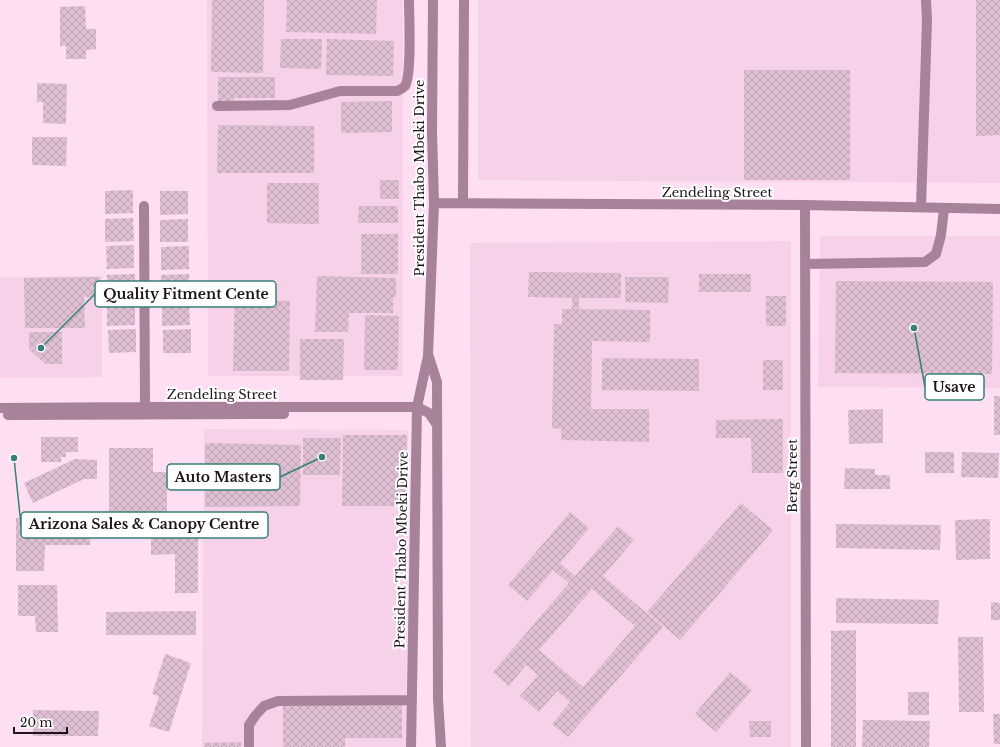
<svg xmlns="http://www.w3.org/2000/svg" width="1000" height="747" viewBox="0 0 1000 747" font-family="'Libre Baskerville',serif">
<defs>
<pattern id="building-cross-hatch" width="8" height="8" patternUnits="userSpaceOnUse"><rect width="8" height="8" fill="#debfd3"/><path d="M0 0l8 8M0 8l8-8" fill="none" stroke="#bea3b5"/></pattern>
</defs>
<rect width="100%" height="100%" fill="#fedef3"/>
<path fill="#f7d0ea" d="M 207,0 L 403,0 L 403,376 L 208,376 Z
M 478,0 L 1000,0 L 1000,183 L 478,180 Z
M 820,236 L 1000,236 L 1000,388 L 818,387 Z
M 791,241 L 791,747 L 471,747 L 470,243 Z
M 102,276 L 102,377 L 0,378 L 0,277 Z
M 204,429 L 408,430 L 406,747 L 202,747 Z"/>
<path fill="url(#building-cross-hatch)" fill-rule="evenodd" d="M 212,0 L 264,0 L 263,73 L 211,72 Z
M 287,0 L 377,0 L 376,34 L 286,32 Z
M 976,0 L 1000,0 L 1000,135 L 976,136 Z
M 85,6 L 86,29 L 96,29 L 96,49 L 86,50 L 86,59 L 66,59 L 66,46 L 60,46 L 60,7 Z
M 281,39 L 322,39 L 321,69 L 280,68 Z
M 327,39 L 394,41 L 393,76 L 326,75 Z
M 744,70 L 850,70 L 850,180 L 744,180 Z
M 218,77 L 275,77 L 275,98 L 234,98 L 234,103 L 218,103 Z
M 37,83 L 67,84 L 66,124 L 43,123 L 43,102 L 37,102 Z
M 392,101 L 392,132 L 341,133 L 341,102 Z
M 218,125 L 314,126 L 314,173 L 217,173 Z
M 32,137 L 67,137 L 66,166 L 32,165 Z
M 380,180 L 399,180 L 399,199 L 380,199 Z
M 267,183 L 319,183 L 319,224 L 267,223 Z
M 133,190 L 133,213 L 105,214 L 105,191 Z
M 160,191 L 188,191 L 188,214 L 160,215 Z
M 359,206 L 398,206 L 398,223 L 358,223 Z
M 133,218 L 134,241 L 105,242 L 105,219 Z
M 188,219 L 188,242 L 160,242 L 160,220 Z
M 361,234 L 398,234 L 398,274 L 361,274 Z
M 134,245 L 134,268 L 107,269 L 106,246 Z
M 189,246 L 189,269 L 161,270 L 161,247 Z
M 529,272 L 621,273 L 621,298 L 579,298 L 579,309 L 650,310 L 650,342 L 592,341 L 591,409 L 649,409 L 649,442 L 561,440 L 561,429 L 552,428 L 554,324 L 562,324 L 562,309 L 572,309 L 572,298 L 528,297 Z
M 135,274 L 135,297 L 107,298 L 107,275 Z
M 189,274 L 190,297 L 162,298 L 161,275 Z
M 699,274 L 751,274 L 751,292 L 699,292 Z
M 317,276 L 396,278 L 396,297 L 393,297 L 393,313 L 349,313 L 348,332 L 315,332 Z
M 100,277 L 100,297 L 84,297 L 85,328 L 25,328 L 24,278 Z
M 625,277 L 669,277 L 668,303 L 625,302 Z
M 836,281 L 993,282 L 992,374 L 835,373 Z
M 235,283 L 259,283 L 259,300 L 290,301 L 289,371 L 233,371 Z
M 766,296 L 786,296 L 786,326 L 766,326 Z
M 107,302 L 135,302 L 135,325 L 107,326 Z
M 189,302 L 190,325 L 162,326 L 162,303 Z
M 365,315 L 399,316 L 398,370 L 364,370 Z
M 136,329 L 136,352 L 109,353 L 108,330 Z
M 191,329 L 191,353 L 163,353 L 163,330 Z
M 29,332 L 62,332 L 62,364 L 45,364 L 29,349 Z
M 300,339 L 344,339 L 343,380 L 300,380 Z
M 602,358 L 699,359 L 699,391 L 602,390 Z
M 763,360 L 783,360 L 783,390 L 763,390 Z
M 994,396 L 1000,396 L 1000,435 L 994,435 Z
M 883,409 L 883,443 L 849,444 L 848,410 Z
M 783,419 L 783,473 L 752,473 L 751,438 L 716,438 L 716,420 Z
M 343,435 L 407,435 L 406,506 L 342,506 Z
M 41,437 L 78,437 L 78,452 L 66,452 L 66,457 L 61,457 L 61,462 L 41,462 Z
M 303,438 L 341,438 L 340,475 L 303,475 Z
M 205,443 L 301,445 L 300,506 L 205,507 Z
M 109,448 L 153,448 L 153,472 L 167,472 L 167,515 L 109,515 Z
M 925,452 L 954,452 L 954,473 L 925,473 Z
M 962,452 L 999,453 L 998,478 L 961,477 Z
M 75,459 L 97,460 L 97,479 L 84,479 L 33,503 L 24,483 Z
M 845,468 L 875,469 L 875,475 L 890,475 L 890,489 L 844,489 Z
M 741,503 L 773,530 L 680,640 L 647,612 Z
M 570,512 L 589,528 L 560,563 L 575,576 L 618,526 L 634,540 L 603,576 L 663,627 L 568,737 L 552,724 L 570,702 L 557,691 L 539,712 L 520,696 L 538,675 L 526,665 L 509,686 L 493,672 L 569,583 L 553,570 L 527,601 L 508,585 ZM 592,589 L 635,626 L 583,687 L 539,650 Z
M 16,518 L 45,518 L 45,522 L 91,522 L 90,545 L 45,545 L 44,571 L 16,571 Z
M 990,519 L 990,559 L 956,560 L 955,520 Z
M 836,524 L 941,525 L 940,550 L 836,548 Z
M 198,529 L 198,593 L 175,593 L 175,554 L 151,555 L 151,530 Z
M 18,585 L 57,585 L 58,632 L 36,632 L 35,616 L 18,616 Z
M 836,598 L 939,600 L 938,624 L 836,623 Z
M 991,602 L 1000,603 L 1000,620 L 991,620 Z
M 196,611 L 196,635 L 106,635 L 106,612 Z
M 856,630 L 856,747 L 831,747 L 831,631 Z
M 958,637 L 983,637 L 984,712 L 959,712 Z
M 165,654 L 191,663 L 169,732 L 149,726 L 159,696 L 152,694 Z
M 730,672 L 752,690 L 716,732 L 695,714 Z
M 908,692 L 929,692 L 929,715 L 908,715 Z
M 283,704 L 402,704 L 402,738 L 345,738 L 345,747 L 283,747 Z
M 33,710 L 99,711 L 98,736 L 33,736 Z
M 993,714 L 1000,714 L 1000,744 L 994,744 Z
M 863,720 L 930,721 L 929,747 L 862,747 Z
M 749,721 L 771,721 L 771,737 L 750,737 Z
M 241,742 L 241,747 L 204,747 L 204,743 Z"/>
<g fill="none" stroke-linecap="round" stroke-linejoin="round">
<path stroke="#a8819b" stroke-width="10" d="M 217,106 L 290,105 L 340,91 L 397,91 C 400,90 403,88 405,86 C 412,75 409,16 409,0
M 434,203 L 805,205 L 1000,209
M 463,203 L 464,0
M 805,205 L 806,747
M 144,206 L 145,407
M 921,207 L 927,21 L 926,0
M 805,264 L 925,262 L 936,254 L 941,235 L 944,209
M 429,357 L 437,382 L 438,699 L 441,747
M 0,408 L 145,407 L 417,407 L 429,413 L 437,425
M 8,415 L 284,414
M 249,747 L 249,725 L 255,716 L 264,706 L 278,701 L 412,700
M 411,747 L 417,407 L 428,356 L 434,203 L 432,132 L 433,0"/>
</g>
<g text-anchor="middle" stroke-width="4" stroke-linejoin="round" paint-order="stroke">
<g font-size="13" fill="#1e141b" stroke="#fff">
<text transform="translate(419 178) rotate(-90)" y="5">President Thabo Mbeki Drive</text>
<text x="717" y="197">Zendeling Street</text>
<text x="222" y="399">Zendeling Street</text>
<text transform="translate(792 476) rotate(-90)" y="5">Berg Street</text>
<text transform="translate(401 550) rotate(-89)" y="5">President Thabo Mbeki Drive</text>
</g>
</g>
<path fill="none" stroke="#377f78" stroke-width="1.5" d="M41 348L95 294M914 328L925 387M322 457L280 477M14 458L21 525"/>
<g fill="#377f78" stroke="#fff" stroke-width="1.5">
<circle cx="41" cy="348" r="4"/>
<circle cx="914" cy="328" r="4"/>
<circle cx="322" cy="457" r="4"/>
<circle cx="14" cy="458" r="4"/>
</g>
<g fill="#fff" stroke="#377f78" stroke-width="1.5">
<rect x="95" y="281" width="181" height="26" rx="4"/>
<rect x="925" y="374" width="59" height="26" rx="4"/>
<rect x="167" y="464" width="113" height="26" rx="4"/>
<rect x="21" y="512" width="247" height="26" rx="4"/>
</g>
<g font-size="14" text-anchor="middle" font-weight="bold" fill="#1e141b">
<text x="186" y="299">Quality Fitment Cente</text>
<text x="954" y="392">Usave</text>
<text x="223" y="482">Auto Masters</text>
<text x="144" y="529">Arizona Sales &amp; Canopy Centre</text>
</g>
<path d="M14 727v6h53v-6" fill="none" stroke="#1e141b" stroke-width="2"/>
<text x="20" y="727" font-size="12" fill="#1e141b" stroke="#ffffff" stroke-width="3" paint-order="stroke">20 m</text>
</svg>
